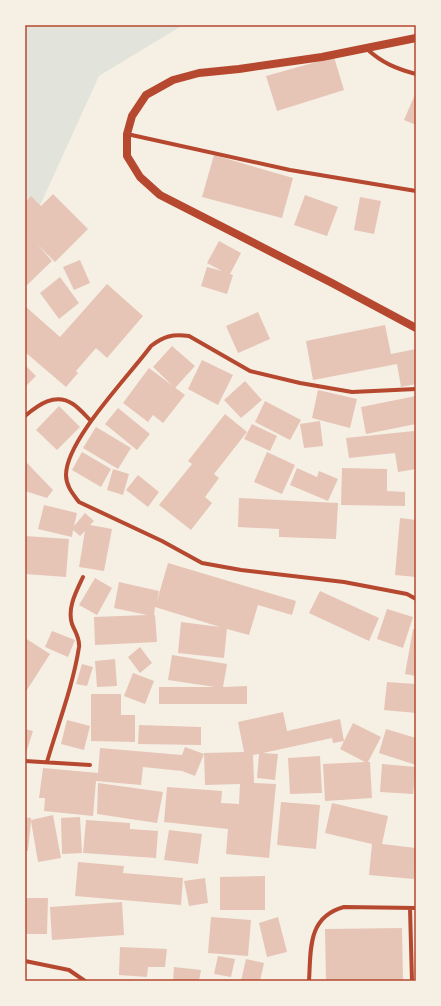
<svg xmlns="http://www.w3.org/2000/svg" width="441" height="1006" viewBox="0 0 441 1006" font-family="Montserrat,sans-serif">
<rect width="100%" height="100%" fill="#f6efe4"/>
<path fill="#e2e4dc" d="M 25,25 L 183,25 L 99,76 L 37,212 L 25,211 Z"/>
<path fill="#e6c5b7" d="M 334,57 L 344,90 L 277,111 L 266,76 Z
M 416,92 L 416,125 L 404,120 Z
M 214,155 L 293,178 L 282,218 L 202,197 Z
M 53,194 L 88,229 L 55,262 L 37,244 L 52,261 L 25,287 L 25,237 L 27,235 L 25,232 L 25,202 L 31,196 L 41,206 Z
M 305,195 L 338,207 L 327,236 L 294,225 Z
M 360,197 L 381,201 L 374,234 L 354,230 Z
M 219,241 L 241,253 L 230,274 L 233,275 L 227,294 L 201,286 L 207,267 L 222,271 L 207,263 Z
M 80,260 L 90,283 L 74,290 L 63,267 Z
M 60,277 L 79,303 L 59,319 L 40,293 Z
M 107,284 L 143,316 L 107,358 L 96,348 L 76,371 L 78,373 L 66,387 L 25,352 L 25,306 L 60,337 Z
M 258,312 L 270,339 L 238,353 L 226,326 Z
M 385,325 L 391,354 L 416,349 L 416,384 L 401,387 L 397,364 L 313,380 L 306,341 Z
M 172,346 L 195,366 L 175,388 L 153,367 Z
M 202,360 L 233,375 L 218,405 L 188,389 Z
M 25,365 L 36,376 L 25,387 Z
M 149,368 L 185,395 L 163,423 L 153,415 L 148,422 L 123,403 Z
M 245,381 L 262,400 L 241,418 L 224,400 Z
M 318,390 L 357,399 L 350,428 L 312,418 Z
M 416,396 L 416,424 L 366,434 L 361,407 Z
M 265,401 L 301,420 L 290,440 L 255,422 Z
M 59,406 L 80,427 L 57,450 L 36,430 Z
M 118,408 L 150,434 L 137,450 L 105,424 Z
M 225,414 L 247,432 L 214,474 L 219,478 L 205,497 L 212,503 L 191,530 L 159,505 L 192,464 L 188,461 Z
M 320,421 L 323,446 L 304,448 L 300,424 Z
M 252,424 L 277,436 L 270,451 L 244,439 Z
M 96,427 L 131,448 L 118,469 L 83,448 Z
M 414,431 L 416,453 L 416,469 L 398,472 L 395,453 L 349,458 L 346,438 Z
M 82,452 L 111,469 L 101,487 L 72,470 Z
M 267,452 L 295,465 L 282,494 L 254,482 Z
M 25,461 L 53,490 L 47,498 L 25,491 Z
M 297,468 L 317,477 L 319,471 L 338,479 L 328,501 L 290,485 Z
M 342,468 L 387,469 L 387,491 L 405,492 L 405,506 L 341,505 Z
M 113,469 L 129,474 L 123,495 L 107,490 Z
M 138,475 L 159,492 L 148,507 L 126,490 Z
M 239,498 L 338,503 L 336,539 L 279,537 L 279,529 L 238,527 Z
M 44,505 L 77,513 L 74,526 L 85,513 L 94,521 L 90,525 L 112,529 L 104,571 L 79,567 L 85,531 L 80,536 L 73,530 L 72,537 L 38,529 Z
M 400,518 L 416,520 L 416,577 L 395,575 Z
M 25,536 L 69,539 L 66,577 L 25,574 Z
M 168,563 L 296,601 L 292,615 L 258,605 L 249,635 L 227,629 L 224,658 L 178,653 L 181,622 L 220,627 L 155,607 L 154,615 L 155,615 L 157,642 L 95,645 L 94,617 L 147,615 L 114,608 L 119,582 L 159,591 L 157,601 Z
M 95,578 L 112,588 L 97,615 L 79,605 Z
M 320,591 L 379,618 L 369,641 L 309,613 Z
M 387,609 L 413,617 L 403,648 L 377,639 Z
M 413,629 L 416,629 L 416,676 L 405,674 Z
M 52,631 L 75,640 L 68,657 L 45,647 Z
M 25,638 L 50,654 L 25,693 Z
M 140,647 L 152,663 L 140,673 L 128,657 Z
M 172,655 L 227,664 L 223,687 L 247,686 L 247,704 L 159,704 L 159,687 L 215,687 L 168,680 Z
M 115,659 L 117,686 L 97,687 L 95,661 Z
M 82,664 L 93,667 L 87,686 L 76,684 Z
M 133,673 L 154,681 L 145,704 L 124,696 Z
M 387,682 L 416,684 L 416,713 L 384,710 Z
M 91,694 L 121,694 L 121,715 L 135,715 L 135,742 L 91,741 Z
M 283,712 L 287,731 L 340,719 L 344,741 L 353,723 L 381,737 L 368,762 L 370,762 L 372,798 L 325,801 L 323,764 L 365,762 L 340,749 L 344,741 L 333,743 L 332,738 L 263,753 L 278,754 L 275,780 L 257,778 L 259,754 L 253,755 L 254,783 L 276,784 L 269,858 L 226,854 L 228,829 L 164,822 L 167,787 L 222,791 L 221,803 L 239,804 L 240,784 L 205,785 L 204,753 L 244,752 L 238,722 Z
M 67,720 L 90,726 L 84,750 L 61,744 Z
M 139,725 L 201,727 L 201,745 L 138,744 Z
M 25,729 L 33,731 L 25,756 Z
M 386,729 L 416,738 L 416,765 L 379,753 Z
M 185,747 L 204,754 L 195,776 L 182,771 L 143,767 L 141,785 L 96,781 L 93,816 L 44,811 L 45,798 L 39,798 L 43,768 L 98,773 L 100,748 L 182,755 Z
M 320,756 L 322,793 L 290,794 L 288,758 Z
M 382,764 L 416,767 L 413,794 L 380,792 Z
M 98,783 L 163,792 L 157,823 L 97,814 Z
M 281,802 L 320,805 L 316,849 L 277,845 Z
M 332,803 L 388,816 L 382,844 L 416,848 L 414,879 L 369,875 L 372,844 L 325,833 Z
M 53,815 L 61,858 L 38,862 L 31,821 L 28,851 L 25,851 L 25,817 L 31,818 L 31,820 Z
M 80,817 L 82,853 L 62,854 L 61,818 Z
M 86,820 L 130,823 L 130,829 L 158,831 L 156,858 L 83,853 Z
M 169,830 L 202,834 L 198,864 L 164,860 Z
M 78,862 L 124,866 L 123,873 L 183,878 L 181,905 L 75,896 Z
M 265,876 L 265,910 L 220,910 L 220,877 Z
M 205,878 L 208,903 L 189,906 L 184,881 Z
M 25,898 L 48,898 L 47,934 L 25,934 Z
M 122,902 L 124,935 L 52,940 L 50,907 Z
M 211,917 L 251,920 L 248,956 L 208,953 Z
M 278,917 L 287,952 L 267,957 L 259,923 Z
M 402,928 L 403,981 L 326,981 L 325,929 Z
M 120,947 L 167,949 L 165,967 L 148,967 L 147,977 L 119,975 Z
M 218,956 L 235,959 L 231,977 L 214,974 Z
M 246,959 L 264,963 L 260,981 L 241,981 Z
M 174,967 L 201,970 L 199,981 L 173,981 Z"/>
<g fill="none" stroke-linecap="round" stroke-linejoin="round">
<path stroke="#b5482f" stroke-width="4" d="M 367,49 C 382,63 397,69 416,74
M 127,134 L 290,170 L 416,191
M 416,389 L 352,392 L 300,383 L 250,371 L 189,336 C 172,334 164,336 151,346 C 129,376 66,440 66,475 C 66,486 73,494 79,502 L 162,541 L 202,563 L 241,570 L 344,582 L 407,594 L 416,599
M 25,416 C 38,405 55,392 73,404 C 79,408 85,415 91,421
M 25,761 L 90,765
M 47,762 C 58,724 73,686 79,647 C 80,638 75,632 72,624 C 67,608 76,592 83,577
M 410,908 L 412,981
M 25,961 L 69,970 L 85,981
M 309,981 C 311,950 307,917 344,907 L 416,908"/>
<path stroke="#b5482f" stroke-width="8" d="M 416,38 L 322,57 L 239,69 L 199,73 L 173,80 L 146,95 L 132,116 L 127,134 L 127,156 L 140,177 L 160,195 L 332,283 L 416,328"/>
</g>
<rect width="441" height="1006" fill="none" stroke="#f6efe4" stroke-width="52"/>
<rect x="26" y="26" width="389" height="954" fill="none" stroke="#b5482f" stroke-width="1.5"/>
</svg>
